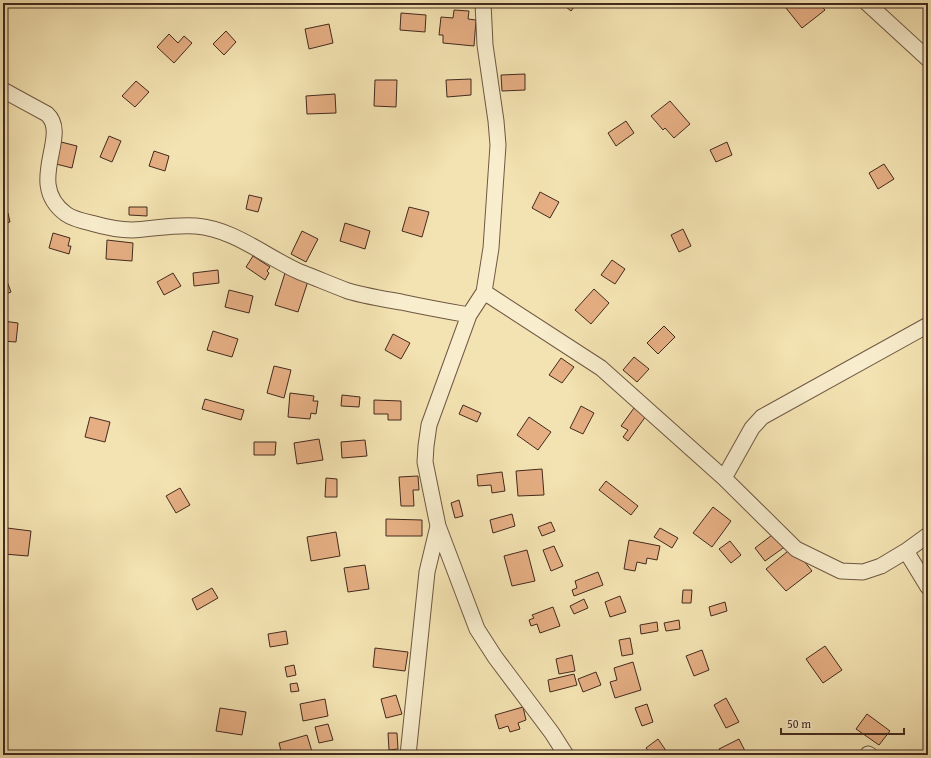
<svg xmlns="http://www.w3.org/2000/svg" width="931" height="758" viewBox="0 0 931 758" font-family="'Gentium Book Plus',serif">
<rect width="100%" height="100%" fill="#f4e3b2"/>
<filter id="stains"><feTurbulence type="fractalNoise" baseFrequency=".005" numOctaves="4"/><feColorMatrix values="0 0 0 0 .2 0 0 0 0 .09 0 0 0 0 .02 0 0 0 .5 -.17"/></filter>
<radialGradient id="worn" r=".72"><stop offset=".6" stop-color="#630" stop-opacity="0"/><stop offset="1" stop-color="#630" stop-opacity=".3"/></radialGradient>
<path fill="#e5ae83" stroke="#432a1e" d="M 561,3 L 577,3 L 571,11 Z
M 782,3 L 819,3 L 825,10 L 802,28 Z
M 454,10 L 469,11 L 468,19 L 476,20 L 474,46 L 443,43 L 443,35 L 439,35 L 441,17 L 453,18 Z
M 401,13 L 426,15 L 425,32 L 400,30 Z
M 329,24 L 333,43 L 309,49 L 305,29 Z
M 226,31 L 236,42 L 224,55 L 213,44 Z
M 169,34 L 178,43 L 184,36 L 192,43 L 174,63 L 157,47 Z
M 525,74 L 525,90 L 502,91 L 501,75 Z
M 471,79 L 471,95 L 447,97 L 446,80 Z
M 375,80 L 397,80 L 396,107 L 374,106 Z
M 136,81 L 149,92 L 135,107 L 122,96 Z
M 335,94 L 336,113 L 307,114 L 306,96 Z
M 670,101 L 690,124 L 674,138 L 665,128 L 663,130 L 651,116 Z
M 626,121 L 634,133 L 616,146 L 608,133 Z
M 109,136 L 121,141 L 112,162 L 100,157 Z
M 61,142 L 77,146 L 72,168 L 56,164 Z
M 727,142 L 732,155 L 716,162 L 710,150 Z
M 154,151 L 169,156 L 165,171 L 149,166 Z
M 884,164 L 894,179 L 878,189 L 869,173 Z
M 540,192 L 559,202 L 550,218 L 532,208 Z
M 249,195 L 262,198 L 258,212 L 246,209 Z
M 129,207 L 147,207 L 147,216 L 129,215 Z
M 409,207 L 429,212 L 422,237 L 402,231 Z
M 8,213 L 10,222 L 3,224 L 3,214 Z
M 345,223 L 370,231 L 365,249 L 340,241 Z
M 683,229 L 691,246 L 679,252 L 671,235 Z
M 302,231 L 318,239 L 306,262 L 291,254 Z
M 53,233 L 70,238 L 68,246 L 71,246 L 69,254 L 49,248 Z
M 107,240 L 133,243 L 132,261 L 106,259 Z
M 253,256 L 270,267 L 267,271 L 269,273 L 265,280 L 246,267 Z
M 612,260 L 625,269 L 615,284 L 601,275 Z
M 218,270 L 219,283 L 194,286 L 193,273 Z
M 173,273 L 181,286 L 164,295 L 157,282 Z
M 285,273 L 308,281 L 298,312 L 275,305 Z
M 5,276 L 11,292 L 3,295 L 3,277 Z
M 594,289 L 609,303 L 591,324 L 575,310 Z
M 229,290 L 253,296 L 249,313 L 225,307 Z
M 3,321 L 18,323 L 16,342 L 3,341 Z
M 664,326 L 675,337 L 658,354 L 647,343 Z
M 213,331 L 238,339 L 232,357 L 207,350 Z
M 393,334 L 410,343 L 401,359 L 385,350 Z
M 634,357 L 649,369 L 637,382 L 623,370 Z
M 561,358 L 574,367 L 562,383 L 549,375 Z
M 274,366 L 291,370 L 284,398 L 267,393 Z
M 290,393 L 314,396 L 313,401 L 318,401 L 316,414 L 311,413 L 310,419 L 288,417 Z
M 342,395 L 360,397 L 359,407 L 341,406 Z
M 205,399 L 244,410 L 241,420 L 202,409 Z
M 374,400 L 401,401 L 401,420 L 388,420 L 388,414 L 374,414 Z
M 463,405 L 481,413 L 477,422 L 459,414 Z
M 581,406 L 594,413 L 583,434 L 570,428 Z
M 634,408 L 646,416 L 628,441 L 623,437 L 628,430 L 621,426 Z
M 90,417 L 110,422 L 105,442 L 85,437 Z
M 529,417 L 551,432 L 538,450 L 517,435 Z
M 319,439 L 323,460 L 297,464 L 294,443 Z
M 365,440 L 367,456 L 342,458 L 341,442 Z
M 254,442 L 276,442 L 275,455 L 254,455 Z
M 542,469 L 544,495 L 518,496 L 516,471 Z
M 502,472 L 505,491 L 492,493 L 491,485 L 478,486 L 477,475 Z
M 418,476 L 419,490 L 413,490 L 414,506 L 401,506 L 399,477 Z
M 326,478 L 337,479 L 337,497 L 325,497 Z
M 606,481 L 638,506 L 631,515 L 599,490 Z
M 180,488 L 190,505 L 176,513 L 166,496 Z
M 459,500 L 463,516 L 455,518 L 451,503 Z
M 713,507 L 731,521 L 712,547 L 693,533 Z
M 512,514 L 515,526 L 493,533 L 490,520 Z
M 386,519 L 422,520 L 422,536 L 386,536 Z
M 551,522 L 555,531 L 542,536 L 538,527 Z
M 7,528 L 31,531 L 28,556 L 4,554 Z
M 660,528 L 678,538 L 672,548 L 654,537 Z
M 336,532 L 340,556 L 311,561 L 307,537 Z
M 776,532 L 786,546 L 765,561 L 755,548 Z
M 629,540 L 660,546 L 657,560 L 647,558 L 646,564 L 637,562 L 635,571 L 624,569 Z
M 730,541 L 741,555 L 731,563 L 719,549 Z
M 554,546 L 563,566 L 551,571 L 543,550 Z
M 793,547 L 812,571 L 786,591 L 766,569 Z
M 527,550 L 535,581 L 512,586 L 504,556 Z
M 365,565 L 369,589 L 348,592 L 344,568 Z
M 598,572 L 603,585 L 574,596 L 572,590 L 577,588 L 575,581 Z
M 212,588 L 218,598 L 197,610 L 192,599 Z
M 683,590 L 692,590 L 691,603 L 682,603 Z
M 620,596 L 626,612 L 610,617 L 605,602 Z
M 584,599 L 588,608 L 574,614 L 570,606 Z
M 725,602 L 727,611 L 711,616 L 709,607 Z
M 553,607 L 560,626 L 540,633 L 537,624 L 531,626 L 529,620 L 534,618 L 532,615 Z
M 679,620 L 680,629 L 666,631 L 664,623 Z
M 657,622 L 658,631 L 641,634 L 640,625 Z
M 286,631 L 288,644 L 270,647 L 268,634 Z
M 630,638 L 633,654 L 622,656 L 619,640 Z
M 825,646 L 842,670 L 823,683 L 806,659 Z
M 375,648 L 408,652 L 405,671 L 373,667 Z
M 702,650 L 709,670 L 694,676 L 686,656 Z
M 572,655 L 575,671 L 559,674 L 556,659 Z
M 633,662 L 641,690 L 615,698 L 610,682 L 617,680 L 614,668 Z
M 294,665 L 296,675 L 287,677 L 285,667 Z
M 596,672 L 601,685 L 583,692 L 578,679 Z
M 574,674 L 577,685 L 550,692 L 548,680 Z
M 297,683 L 299,691 L 291,692 L 290,684 Z
M 396,695 L 402,714 L 386,718 L 381,699 Z
M 726,698 L 739,722 L 726,728 L 714,705 Z
M 325,699 L 328,716 L 303,721 L 300,704 Z
M 647,704 L 653,722 L 642,726 L 635,708 Z
M 523,707 L 526,720 L 518,723 L 520,729 L 510,732 L 508,726 L 499,729 L 495,715 Z
M 220,708 L 246,712 L 242,735 L 216,731 Z
M 867,714 L 890,731 L 879,745 L 856,729 Z
M 328,724 L 333,740 L 319,743 L 315,727 Z
M 388,733 L 397,733 L 398,749 L 389,750 Z
M 307,735 L 313,755 L 282,755 L 279,743 Z
M 658,739 L 669,755 L 651,755 L 646,748 Z
M 739,739 L 746,753 L 743,755 L 721,755 L 719,749 Z"/>
<g fill="none" stroke-linecap="round" stroke-linejoin="round">
<g stroke="#6f5843" stroke-width="17">
<path id="street" d="M 483,3 L 485,45 L 496,121 L 498,145 L 491,248 L 484,292 L 469,315 L 429,425 L 426,446 L 425,462 L 438,526 L 477,629 L 495,657 L 552,733 L 566,755
M 867,3 L 928,59
M 3,90 L 47,114 C 71,136 24,183 66,214 C 73,219 82,221 91,223 C 105,227 118,230 132,230 C 153,229 175,224 196,226 C 234,229 266,257 300,272 C 316,278 332,285 348,291 C 365,296 383,299 401,302 C 424,307 446,311 469,315
M 484,292 L 601,368 L 724,478 L 796,549 L 841,571 L 863,572 L 881,566 L 906,551 L 928,535
M 724,478 L 752,428 L 762,417 L 928,325
M 906,551 L 928,587
M 868,754 L 870,755
M 408,755 L 427,572 L 438,526"/>
</g>
<use href="#street" stroke="#f8edcd" stroke-width="15"/>
</g>
<rect width="931" height="758" fill="none" stroke="#f4e3b2" stroke-width="16"/>
<rect x="4" y="4" width="923" height="750" fill="none" stroke="#432a1e" stroke-width="2"/>
<rect x="8" y="8" width="915" height="742" fill="none" stroke="#432a1e"/>
<path d="M781 728v6h123v-6" fill="none" stroke="#432a1e" stroke-width="2"/>
<text x="787" y="728" font-size="12" fill="#432a1e" stroke="#f8edcd" stroke-width="3" paint-order="stroke">50 m</text>
<rect width="100%" height="100%" filter="url(#stains)"/>
<rect width="100%" height="100%" fill="url(#worn)"/>
</svg>
